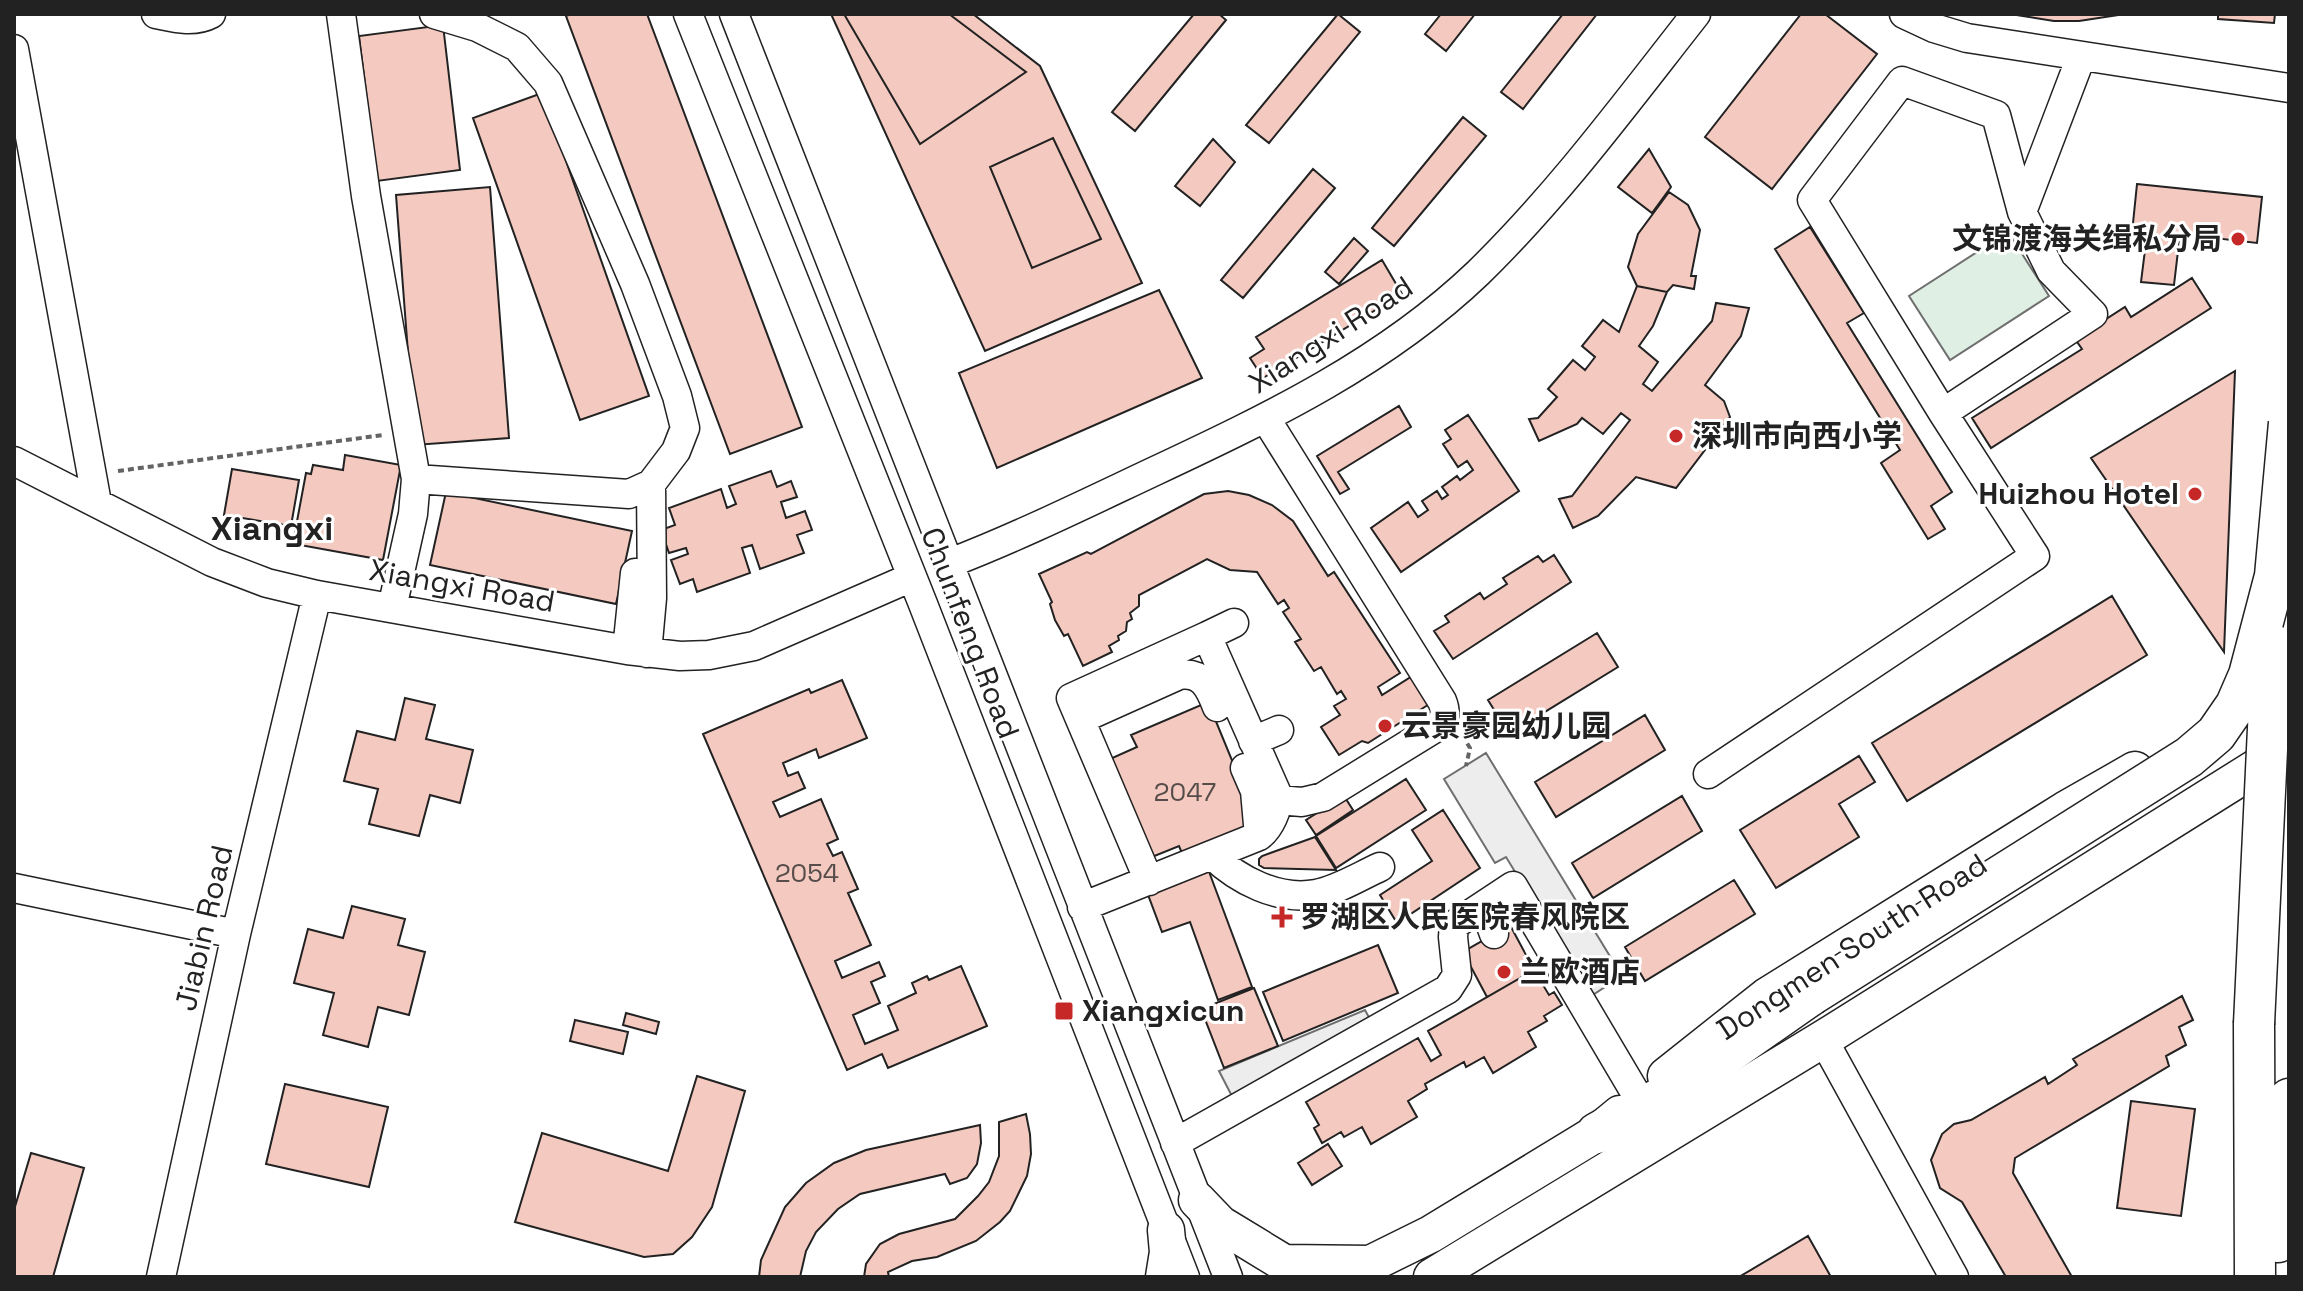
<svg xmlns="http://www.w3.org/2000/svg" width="2303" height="1291" viewBox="0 0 2303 1291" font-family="'Space Grotesk','Noto Sans SC',sans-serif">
<rect width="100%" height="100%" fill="#fff"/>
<path fill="#e0efe3" stroke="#6f6f6f" stroke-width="2" d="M 2008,232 L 2049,296 L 1950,360 L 1909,296 Z"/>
<path fill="#ededed" stroke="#6f6f6f" stroke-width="2" d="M 1486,753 L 1622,976 L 1591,996 L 1506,857 L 1495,863 L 1444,779 Z
M 1365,1010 L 1373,1025 L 1235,1102 L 1219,1071 Z"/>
<path fill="#f3c9c0" stroke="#222" stroke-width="2" d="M 571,14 L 647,14 L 802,427 L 730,454 L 566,16 Z
M 831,14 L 973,14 L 1040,66 L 1142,283 L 985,351 Z
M 844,14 L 949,14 L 1026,72 L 920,144 Z
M 1194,14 L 1219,14 L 1226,20 L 1135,131 L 1112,112 Z
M 1338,14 L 1360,32 L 1269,143 L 1246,125 Z
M 1441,14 L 1475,14 L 1446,51 L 1425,34 Z
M 1563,14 L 1597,14 L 1523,109 L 1501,92 Z
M 1801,14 L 1825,14 L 1877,54 L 1772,189 L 1705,137 Z
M 2010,14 L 2009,14 L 2125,14 L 2079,21 L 2054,21 Z
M 2218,14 L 2275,14 L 2274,23 L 2218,19 Z
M 443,25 L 460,170 L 377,181 L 359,36 Z
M 542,93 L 649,396 L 580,420 L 473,118 Z
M 1463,117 L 1486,136 L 1394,246 L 1372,228 Z
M 1053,138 L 1101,239 L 1032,268 L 990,167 Z
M 1213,139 L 1235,162 L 1200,206 L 1175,186 Z
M 1649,149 L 1671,187 L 1652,213 L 1618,187 Z
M 1313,169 L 1335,188 L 1243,298 L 1221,280 Z
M 2137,184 L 2262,197 L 2257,243 L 2180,234 L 2174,285 L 2141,282 L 2147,234 L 2132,233 Z
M 490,187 L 509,438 L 415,445 L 396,195 Z
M 1669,192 L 1688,205 L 1700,230 L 1691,276 L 1696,276 L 1694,289 L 1673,285 L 1667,292 L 1637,286 L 1628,267 L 1638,234 Z
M 1810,227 L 1864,313 L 1847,323 L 1952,492 L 1931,506 L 1945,529 L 1928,539 L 1881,463 L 1900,450 L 1775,249 Z
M 1354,238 L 1368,251 L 1339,284 L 1325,272 Z
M 1382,260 L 1402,294 L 1263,378 L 1250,358 L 1264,349 L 1256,337 Z
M 2192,278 L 2211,308 L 1991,448 L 1972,418 L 2082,349 L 2075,339 L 2125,307 L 2131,317 Z
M 1637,286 L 1667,292 L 1653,326 L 1639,346 L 1658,362 L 1643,384 L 1652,391 L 1712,321 L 1716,303 L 1749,308 L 1741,336 L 1705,385 L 1724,401 L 1730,417 L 1676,488 L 1636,477 L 1598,516 L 1573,528 L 1559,499 L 1572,496 L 1630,420 L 1621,413 L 1603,434 L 1582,418 L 1577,424 L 1539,441 L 1529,419 L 1538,418 L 1557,397 L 1548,389 L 1573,360 L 1585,370 L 1595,357 L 1582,346 L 1603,320 L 1619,332 Z
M 1159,290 L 1202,378 L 997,468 L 959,373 Z
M 2235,371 L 2224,652 L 2091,458 Z
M 1399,406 L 1411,427 L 1338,472 L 1349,489 L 1340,494 L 1317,456 Z
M 1468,415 L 1519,491 L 1401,572 L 1371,528 L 1408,502 L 1418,517 L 1428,510 L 1422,501 L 1437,491 L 1442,499 L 1448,495 L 1442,487 L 1457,476 L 1460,480 L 1473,470 L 1467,461 L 1458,467 L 1443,444 L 1451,439 L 1445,430 Z
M 345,455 L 401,465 L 383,560 L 300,545 L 302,533 L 295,532 L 306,473 L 311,474 L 313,465 L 343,470 Z
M 232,469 L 299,480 L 291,526 L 224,515 Z
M 771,471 L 777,487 L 791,481 L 797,497 L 781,502 L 786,518 L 805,511 L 812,530 L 797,535 L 804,553 L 760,569 L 752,545 L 742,548 L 750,573 L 697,592 L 693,579 L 680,584 L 671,560 L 688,554 L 686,548 L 669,553 L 661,530 L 675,525 L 669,508 L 721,489 L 727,508 L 736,504 L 729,486 Z
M 1228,491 L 1249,495 L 1272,505 L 1293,521 L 1328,576 L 1334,572 L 1400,673 L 1378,687 L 1382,695 L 1414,675 L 1431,703 L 1368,743 L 1362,741 L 1339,755 L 1321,727 L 1340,715 L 1334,706 L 1346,699 L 1341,691 L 1337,694 L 1321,667 L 1314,671 L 1295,642 L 1301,639 L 1283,612 L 1289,608 L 1284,600 L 1278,604 L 1257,572 L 1230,570 L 1207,559 L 1139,595 L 1139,606 L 1130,613 L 1132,619 L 1127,622 L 1126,631 L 1118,636 L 1119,640 L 1109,646 L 1112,652 L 1083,666 L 1068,634 L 1064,636 L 1055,620 L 1050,604 L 1052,602 L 1039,574 L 1087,552 L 1091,554 L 1204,494 Z
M 446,492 L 632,531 L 616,604 L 430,565 Z
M 1554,555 L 1571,582 L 1453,659 L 1434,631 L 1449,622 L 1445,616 L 1480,593 L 1484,599 L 1507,584 L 1503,578 L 1538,556 L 1543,562 Z
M 2112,596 L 2147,655 L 1907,801 L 1872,743 Z
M 1597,633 L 1618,667 L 1509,734 L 1488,700 Z
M 842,680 L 867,738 L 819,758 L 816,749 L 783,763 L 788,776 L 798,772 L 805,788 L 773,802 L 780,817 L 821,799 L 838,839 L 827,844 L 833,856 L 842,852 L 858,889 L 848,893 L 871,945 L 835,961 L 842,978 L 879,962 L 885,976 L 871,982 L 880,1003 L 853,1015 L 865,1044 L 898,1030 L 888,1006 L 916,993 L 912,983 L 927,976 L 929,980 L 961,966 L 987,1026 L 888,1068 L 882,1054 L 847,1070 L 703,734 L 809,689 L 811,693 Z
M 405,698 L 435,705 L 426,739 L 473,750 L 460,803 L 430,795 L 419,836 L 369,824 L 378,789 L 344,781 L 357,731 L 395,740 Z
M 1208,702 L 1259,826 L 1184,858 L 1179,846 L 1152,857 L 1110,759 L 1137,747 L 1131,735 Z
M 1645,715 L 1665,750 L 1556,817 L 1535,782 Z
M 1859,756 L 1875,782 L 1839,804 L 1859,837 L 1776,888 L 1740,830 Z
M 1406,779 L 1426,810 L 1336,868 L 1316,836 Z
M 1344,796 L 1353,810 L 1316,835 L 1306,820 Z
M 1682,796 L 1702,831 L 1593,898 L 1572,863 Z
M 1443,810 L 1480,868 L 1397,923 L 1380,895 L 1432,861 L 1412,830 Z
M 1315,837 L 1336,870 L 1264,868 L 1259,865 L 1259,859 L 1262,856 Z
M 1208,869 L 1252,987 L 1218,1000 L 1190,922 L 1162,932 L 1147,892 Z
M 1734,880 L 1755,914 L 1645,981 L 1625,947 Z
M 352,906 L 405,919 L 398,945 L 425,952 L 409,1015 L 378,1007 L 368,1047 L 323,1035 L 334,993 L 294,983 L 308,929 L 343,938 Z
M 1510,925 L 1534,970 L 1487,997 L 1463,952 Z
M 1378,945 L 1398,993 L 1283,1041 L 1263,992 Z
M 1534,970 L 1549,995 L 1554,992 L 1562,1005 L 1544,1016 L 1547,1021 L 1528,1032 L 1536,1047 L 1493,1073 L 1484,1057 L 1466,1067 L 1464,1062 L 1425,1084 L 1427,1089 L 1408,1101 L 1417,1117 L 1371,1144 L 1362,1127 L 1344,1137 L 1341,1132 L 1322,1143 L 1314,1128 L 1319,1125 L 1306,1102 L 1418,1038 L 1431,1061 L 1441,1055 L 1428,1031 Z
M 1254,988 L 1278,1046 L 1224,1068 L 1201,1009 Z
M 2182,996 L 2193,1020 L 2179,1027 L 2186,1045 L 2166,1056 L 2169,1066 L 2015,1158 L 2013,1173 L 2072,1277 L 2006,1277 L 1962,1202 L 1940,1188 L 1931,1160 L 1942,1134 L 1954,1124 L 1971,1120 L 2045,1077 L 2048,1084 L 2077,1065 L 2073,1059 Z
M 626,1013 L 659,1022 L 656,1034 L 623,1025 Z
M 575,1020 L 628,1032 L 623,1054 L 570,1041 Z
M 697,1076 L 745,1091 L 712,1207 L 692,1237 L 673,1254 L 644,1257 L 515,1222 L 542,1133 L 668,1171 Z
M 285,1084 L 388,1107 L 369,1187 L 266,1164 Z
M 2131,1101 L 2195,1109 L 2181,1216 L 2117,1208 Z
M 1026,1114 L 1030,1134 L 1031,1154 L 1027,1176 L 1010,1211 L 1000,1222 L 976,1241 L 937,1257 L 912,1261 L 888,1272 L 889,1277 L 864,1277 L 866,1264 L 880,1244 L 899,1234 L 955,1219 L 978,1196 L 989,1182 L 999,1156 L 999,1122 Z
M 980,1125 L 981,1143 L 977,1164 L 967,1178 L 950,1184 L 945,1174 L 860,1194 L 838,1209 L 816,1232 L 806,1251 L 800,1277 L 759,1277 L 761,1260 L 785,1207 L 806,1183 L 834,1163 L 866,1150 Z
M 1328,1144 L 1342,1166 L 1312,1185 L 1298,1163 Z
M 31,1153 L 84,1168 L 53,1277 L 14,1277 L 14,1210 Z
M 1808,1236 L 1831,1277 L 1739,1277 Z"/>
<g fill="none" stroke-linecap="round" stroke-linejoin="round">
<g stroke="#222" stroke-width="31">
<path id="minor" d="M 156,14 C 175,18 194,23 211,14
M 341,14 L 366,196 L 416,479 L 413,514 L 392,608
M 688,14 L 923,604 L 1185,1277
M 734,14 L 1228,1277
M 1904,14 L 1934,28 L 1967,38 L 2289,88
M 14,49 L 97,503
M 2022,212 L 2081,57
M 1266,419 L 1442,701 C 1447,713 1445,720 1435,728 L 1323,797 L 1302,802 L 1278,800
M 14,461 L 212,562 L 267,583 L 317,595 L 627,650 L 680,656 L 709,655 L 754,646 L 912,577
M 416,479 L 629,494 L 651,484 L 676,451 L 685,428 L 677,396 L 635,284 L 548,83 L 517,47 L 477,27 L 434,14
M 950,563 C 1020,536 1087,503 1155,471 C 1270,417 1385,362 1478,273 C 1559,194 1626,103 1696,14
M 1207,636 L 1234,623
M 627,650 L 635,573
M 647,653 L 652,598 L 651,484
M 1081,719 L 1179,675 C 1202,671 1210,688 1217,707
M 1253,741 L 1279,730
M 1245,768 L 1255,791 L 1259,836
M 1708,774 L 2035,556 L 1943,413 L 1812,200 L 1902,81 L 1996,115 L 2022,212 L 2051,271 L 2093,314 L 1943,413
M 1212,855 C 1238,880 1278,901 1316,894 C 1338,890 1360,876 1380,867
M 14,888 L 236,934
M 1082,907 L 1259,836 C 1270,828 1278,809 1278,796 L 1207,636 L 1071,698 L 1149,881
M 1494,934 L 1490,923 L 1494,912 L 1515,899
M 1823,1039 L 1954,1277
M 1175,1143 L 1448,989 L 1457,975 L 1453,937 L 1454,925 L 1513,886 L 1639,1099
M 161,1277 L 236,934 L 317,595"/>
</g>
<g stroke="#222" stroke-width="39">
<path id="major" d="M 1666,1076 L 1767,996 L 2065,810 L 2135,770
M 1197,1200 L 1220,1224 L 1284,1263 L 1371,1264
M 1164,1277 L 1168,1252 L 1166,1230
M 1344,1277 L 1431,1234 L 1597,1133 L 1620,1114
M 1432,1277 L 1823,1039 L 2289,747"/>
</g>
<g stroke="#222" stroke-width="43">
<path id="highway" d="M 2254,1024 L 2255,1277
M 1597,1133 L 1675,1090 L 1811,995
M 2278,1242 L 2289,1099"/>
</g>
<path stroke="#646464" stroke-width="4" stroke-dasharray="6 4" stroke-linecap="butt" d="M 118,471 L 383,435
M 1462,735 L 1470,748 L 1466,766"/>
<use href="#minor" stroke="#fff" stroke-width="28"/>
<use href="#major" stroke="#fff" stroke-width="36"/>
<use href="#highway" stroke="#fff" stroke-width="40"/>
<g stroke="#222" stroke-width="43" stroke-linecap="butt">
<path id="highway-bridge" d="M 1811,995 L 2189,757 L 2216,734 L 2236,705 L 2249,675 L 2275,576 L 2289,423
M 2254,1024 L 2272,644"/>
</g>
<use href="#highway-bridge" stroke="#fff" stroke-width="40"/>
</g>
<g fill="#c62828" stroke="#fff" stroke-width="3">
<circle cx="2238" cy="239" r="8"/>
<circle cx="1676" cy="436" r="8"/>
<circle cx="2195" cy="494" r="8"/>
<circle cx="1385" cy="726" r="8"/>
<path d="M1278 905h8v8h8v8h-8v8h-8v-8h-8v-8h8z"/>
<circle cx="1504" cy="972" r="8"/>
<rect x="1054" y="1001" width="20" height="20" rx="4"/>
</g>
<g text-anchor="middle" stroke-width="6" stroke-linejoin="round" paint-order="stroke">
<g font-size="26" fill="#564c4a">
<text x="1185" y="801">2047</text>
<text x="807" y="882">2054</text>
</g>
<g font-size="30" font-weight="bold" fill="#222" stroke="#fff" text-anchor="start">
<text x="2222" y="249" text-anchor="end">文锦渡海关缉私分局</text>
<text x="1692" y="446">深圳市向西小学</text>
<text x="2179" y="504" text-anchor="end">Huizhou Hotel</text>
<text x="1401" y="736">云景豪园幼儿园</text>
<text x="1300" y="927">罗湖区人民医院春风院区</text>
<text x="1520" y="982">兰欧酒店</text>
<text x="1082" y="1021">Xiangxicun</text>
</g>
<g font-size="30" fill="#222" stroke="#fff">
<text transform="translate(1331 335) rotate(-33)" y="10">Xiangxi Road</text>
<text transform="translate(462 586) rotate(10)" y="10">Xiangxi Road</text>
<text transform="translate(970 633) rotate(69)" y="10">Chunfeng Road</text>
<text transform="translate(204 928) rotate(-77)" y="10">Jiabin Road</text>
<text transform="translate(1852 947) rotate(-33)" y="10">Dongmen South Road</text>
</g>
<g font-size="34" font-weight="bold" fill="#222" stroke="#fff">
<text x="272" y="540">Xiangxi</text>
</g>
</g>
<rect width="2303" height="1291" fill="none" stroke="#222222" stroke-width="32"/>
</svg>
